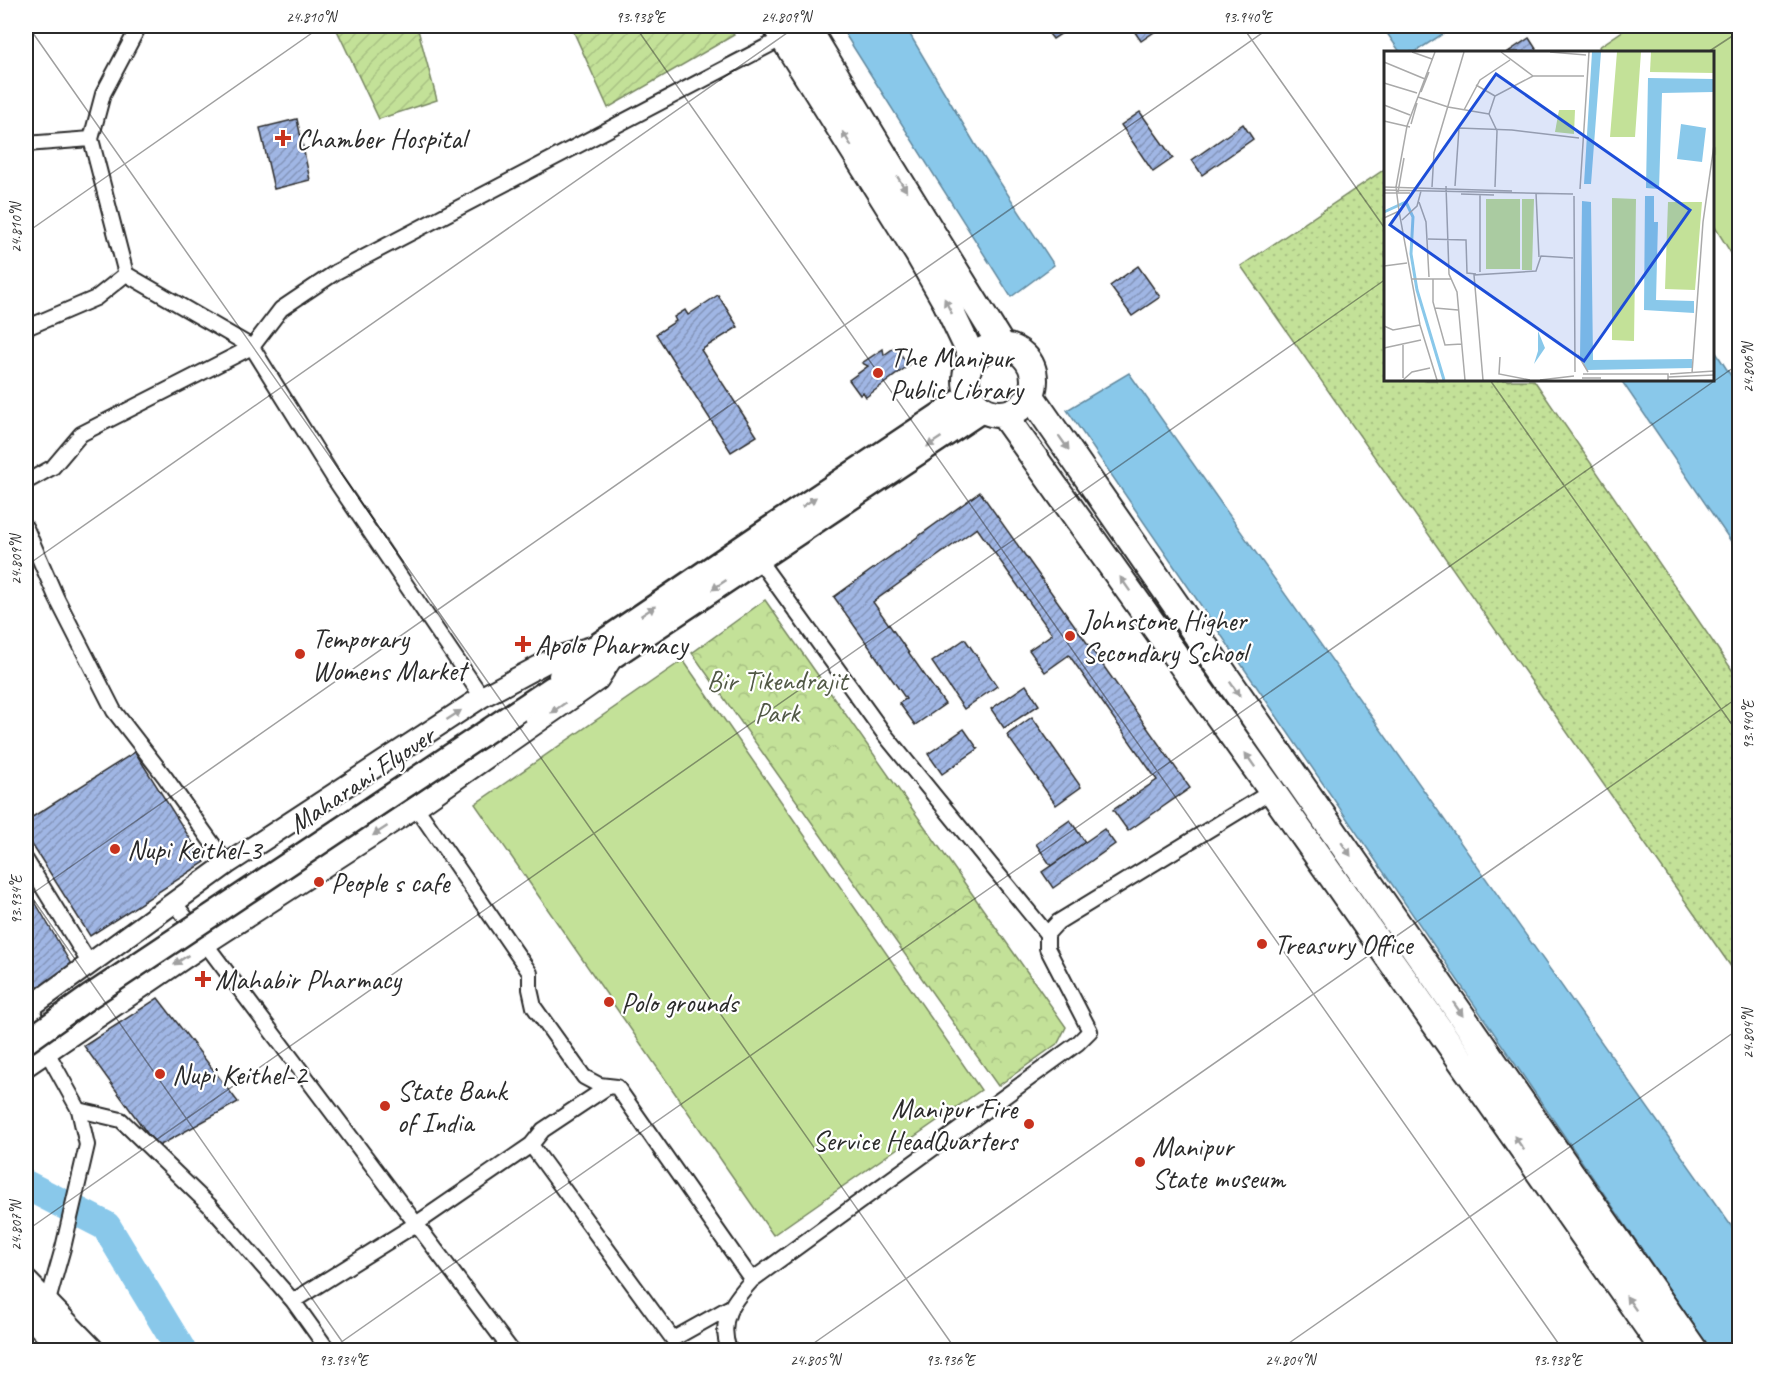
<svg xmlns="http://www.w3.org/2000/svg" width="1765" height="1376" viewBox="0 0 1765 1376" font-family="Caveat,sans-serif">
<defs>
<pattern id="grass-dots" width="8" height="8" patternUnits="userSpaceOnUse" patternTransform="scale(1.5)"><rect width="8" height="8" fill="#c3e198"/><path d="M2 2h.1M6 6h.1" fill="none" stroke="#a8c183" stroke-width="1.8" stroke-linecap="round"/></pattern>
<pattern id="park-crowns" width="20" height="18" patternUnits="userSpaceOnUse" patternTransform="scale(1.5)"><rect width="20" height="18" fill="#c3e198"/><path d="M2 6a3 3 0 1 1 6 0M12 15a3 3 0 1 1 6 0" fill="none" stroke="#a8c183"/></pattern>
<pattern id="garden-furrows" width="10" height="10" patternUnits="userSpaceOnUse" patternTransform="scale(1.5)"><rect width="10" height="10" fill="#c3e198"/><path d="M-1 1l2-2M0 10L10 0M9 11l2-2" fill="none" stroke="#a8c183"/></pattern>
<pattern id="building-hatch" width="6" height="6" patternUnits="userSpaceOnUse" patternTransform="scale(1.5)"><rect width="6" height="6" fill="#a0b6e4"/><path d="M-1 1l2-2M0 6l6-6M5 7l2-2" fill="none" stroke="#8394b9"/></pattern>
</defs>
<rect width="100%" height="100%" fill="#fff"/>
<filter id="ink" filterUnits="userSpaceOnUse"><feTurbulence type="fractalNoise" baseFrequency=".0167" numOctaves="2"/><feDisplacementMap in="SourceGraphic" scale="12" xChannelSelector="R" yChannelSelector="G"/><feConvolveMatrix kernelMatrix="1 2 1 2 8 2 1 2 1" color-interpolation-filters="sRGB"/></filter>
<g filter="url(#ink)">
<path fill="url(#grass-dots)" stroke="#778662" stroke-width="1.5" d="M 1385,169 L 1386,380 L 1534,380 L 1739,680 L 1739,978 L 1241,266 Z"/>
<path fill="url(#park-crowns)" stroke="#778662" stroke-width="1.5" d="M 765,600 L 1066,1027 L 1058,1043 L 998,1086 L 692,653 Z"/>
<path fill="url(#garden-furrows)" stroke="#778662" stroke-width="1.5" d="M 335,26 L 417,26 L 437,100 L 379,119 Z
M 571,26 L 728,26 L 734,35 L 608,108 Z"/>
<path fill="#c3e198" stroke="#778662" stroke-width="1.5" d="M 1630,26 L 1739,26 L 1739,266 L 1713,224 L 1712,52 L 1602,52 L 1599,47 Z
M 683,660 L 981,1090 L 773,1235 L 475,804 Z"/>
<path fill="#89c8ea" stroke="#63899e" stroke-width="1.5" d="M 840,26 L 905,26 L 975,144 L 1054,265 L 1011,297 Z
M 1382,26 L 1455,26 L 1415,52 L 1400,52 Z
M 1713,348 L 1739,388 L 1739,553 L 1621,380 L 1712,380 Z
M 1129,373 L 1739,1237 L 1739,1350 L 1711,1350 L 1067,410 Z"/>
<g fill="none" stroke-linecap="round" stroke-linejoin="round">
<path stroke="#89c8ea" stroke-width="30" d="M 26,1185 L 106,1226 L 181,1350"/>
</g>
<path fill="url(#building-hatch)" stroke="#2b2b2b" stroke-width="1.5" d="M 1043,26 L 1073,26 L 1053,39 Z
M 1135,26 L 1163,26 L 1141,41 L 1132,28 Z
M 1529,38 L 1538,52 L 1508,52 Z
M 1140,112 L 1173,158 L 1153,172 L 1121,125 Z
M 297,119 L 310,180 L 274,189 L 260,128 Z
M 1243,124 L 1253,139 L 1202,175 L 1192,160 Z
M 1138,266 L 1160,297 L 1132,316 L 1110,286 Z
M 718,295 L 738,327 L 701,350 L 757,436 L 731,452 L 656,334 L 676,321 L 674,317 L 685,310 L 688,315 Z
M 895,347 L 909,365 L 866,397 L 863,392 L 860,395 L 849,380 L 868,366 L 862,363 L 883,349 L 884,355 Z
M 980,492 L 1190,788 L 1128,831 L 1113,810 L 1157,780 L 1069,655 L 1045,672 L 1029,650 L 1052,634 L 977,528 L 873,602 L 945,704 L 915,725 L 899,703 L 906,699 L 834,597 Z
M 965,639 L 997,686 L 964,709 L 932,662 Z
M 1026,685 L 1039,705 L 1004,728 L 991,709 Z
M 1032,717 L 1081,787 L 1056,805 L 1007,735 Z
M 964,729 L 978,749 L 942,774 L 928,754 Z
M 135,752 L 205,862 L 90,936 L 26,835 L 26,821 Z
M 1070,820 L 1085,842 L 1051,866 L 1036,844 Z
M 1104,829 L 1115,844 L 1053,888 L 1042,872 Z
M 26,886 L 72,966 L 26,998 Z
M 158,998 L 238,1102 L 157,1147 L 84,1046 Z"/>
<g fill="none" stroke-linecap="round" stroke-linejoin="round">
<g stroke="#2b2b2b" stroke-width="18">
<path id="street" d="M 139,26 L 103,94 L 91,139 L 126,274 L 252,347 L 335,480 L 482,697
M 26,144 L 91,139
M 26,328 L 96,298 L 126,274
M 26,482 L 53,467 L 81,434 L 252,347 L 281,309 L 336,272 L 783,38
M 26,528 L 57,599 L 114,711 L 165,777 L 227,864
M 758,559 L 885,735 L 1047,934
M 416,807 L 530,973 L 530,989 L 534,1007 L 584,1077 L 599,1085 L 617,1087 L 752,1280
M 26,860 L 90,964
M 174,902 L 511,1350
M 31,1006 L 47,1052 L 79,1110 L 87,1145 L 63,1248 L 46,1308
M 79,1110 L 121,1120 L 210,1206 L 293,1301 L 328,1350
M 531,1145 L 543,1130 L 609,1086
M 293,1301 L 416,1224 L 531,1145 L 673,1339 L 732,1306
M 729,1350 C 718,1320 732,1302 752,1280 L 1078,1043 L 1090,1031 L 1047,948 L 1047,934 L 1058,922 L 1272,791"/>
</g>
<g stroke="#2b2b2b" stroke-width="24">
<path id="secondary" d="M 26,1010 L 227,864 L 482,697 L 556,657 L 595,646
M 26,1066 L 205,944 L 416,807 L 598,680 L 611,660"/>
</g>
<g stroke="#2b2b2b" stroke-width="27">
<path id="primary" d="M 560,676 L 599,644 L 767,530 L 969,395
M 519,710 L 552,688 L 567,685 L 587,674 L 983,410"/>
</g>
<g stroke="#2b2b2b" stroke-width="30">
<path id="highway" d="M 776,26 L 918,253 L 946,302 L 973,359
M 806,26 L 891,167 L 1002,346
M966 380a34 34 0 1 1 68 0a34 34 0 1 1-68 0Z
M 1030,395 L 1694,1350
M 1003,414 L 1272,791 L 1664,1350
M 26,1284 L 90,1350
M 26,1310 L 64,1348"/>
</g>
<use href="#street" stroke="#fff" stroke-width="14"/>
<use href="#secondary" stroke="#fff" stroke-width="20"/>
<use href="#primary" stroke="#fff" stroke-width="22"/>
<use href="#highway" stroke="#fff" stroke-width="26"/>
<g stroke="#2b2b2b" stroke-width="27" stroke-linecap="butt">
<path id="primary-bridge" d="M 26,1042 L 89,997 L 519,710"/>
</g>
<use href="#primary-bridge" stroke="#fff" stroke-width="22"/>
</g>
<defs><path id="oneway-solid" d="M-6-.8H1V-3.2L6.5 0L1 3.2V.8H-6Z" transform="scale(1.5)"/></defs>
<g fill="#a0a0a0">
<use href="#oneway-solid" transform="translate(847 139) rotate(-122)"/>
<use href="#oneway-solid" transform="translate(902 184) rotate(58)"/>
<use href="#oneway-solid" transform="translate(948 306) rotate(-116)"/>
<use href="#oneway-solid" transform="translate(934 442) rotate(146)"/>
<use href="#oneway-solid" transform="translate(1064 443) rotate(55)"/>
<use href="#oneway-solid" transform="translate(809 502) rotate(-34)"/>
<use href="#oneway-solid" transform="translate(1125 584) rotate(-125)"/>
<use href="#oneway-solid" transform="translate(719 585) rotate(146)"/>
<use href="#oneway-solid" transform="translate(648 611) rotate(-34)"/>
<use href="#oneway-solid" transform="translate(1235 689) rotate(55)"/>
<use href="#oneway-solid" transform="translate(558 708) rotate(145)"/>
<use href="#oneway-solid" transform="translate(454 715) rotate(-33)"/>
<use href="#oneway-solid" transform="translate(1250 760) rotate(-125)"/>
<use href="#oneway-solid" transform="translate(380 831) rotate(147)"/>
<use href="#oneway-solid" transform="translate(1346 849) rotate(55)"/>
<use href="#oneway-solid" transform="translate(181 960) rotate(146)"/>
<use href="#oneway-solid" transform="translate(1458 1009) rotate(55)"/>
<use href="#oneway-solid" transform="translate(1519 1143) rotate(-125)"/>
<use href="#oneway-solid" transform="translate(1631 1303) rotate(-125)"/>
</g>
</g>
<path fill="none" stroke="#2b2b2b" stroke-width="1.5" stroke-opacity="0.45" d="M 28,26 L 956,1350M 635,26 L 1563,1350M 1242,26 L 1386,230M 1708,52 L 1740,31M 26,233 L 322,26M 1490,380 L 1740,736M 26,566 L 797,26M 26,889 L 348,1350M 26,898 L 1272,26M 26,1231 L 1386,279M 330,1350 L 1740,363M 804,1350 L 1740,696M 1279,1350 L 1740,1028"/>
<g fill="#c8321e" stroke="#fff" stroke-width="2">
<path d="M280 129h6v6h6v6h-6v6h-6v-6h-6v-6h6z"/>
<circle cx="878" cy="373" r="6"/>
<circle cx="1070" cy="636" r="6"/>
<path d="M520 635h6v6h6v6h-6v6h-6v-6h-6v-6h6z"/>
<circle cx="300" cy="654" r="6"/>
<circle cx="115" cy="849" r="6"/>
<circle cx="319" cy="882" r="6"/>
<circle cx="1262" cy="944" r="6"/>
<path d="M200 970h6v6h6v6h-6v6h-6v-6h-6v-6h6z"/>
<circle cx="609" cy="1002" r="6"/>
<circle cx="160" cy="1074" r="6"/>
<circle cx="385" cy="1106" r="6"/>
<circle cx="1029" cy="1124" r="6"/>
<circle cx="1140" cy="1162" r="6"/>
</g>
<g text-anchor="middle" stroke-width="4.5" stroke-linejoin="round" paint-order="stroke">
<g font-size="28" fill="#2b2b2b" stroke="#fff" text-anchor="start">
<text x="296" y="148">Chamber Hospital</text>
<text x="890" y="367">The Manipur<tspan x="890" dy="32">Public Library</tspan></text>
<text x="1082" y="630">Johnstone Higher<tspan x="1082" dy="32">Secondary School</tspan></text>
<text x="312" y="648">Temporary<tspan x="312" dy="32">Womens Market</tspan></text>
<text x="535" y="654">Apolo Pharmacy</text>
<text x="127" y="859">Nupi Keithel-3</text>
<text x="331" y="892">People s cafe</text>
<text x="1274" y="954">Treasury Office</text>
<text x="215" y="989">Mahabir Pharmacy</text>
<text x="621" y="1012">Polo grounds</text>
<text x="172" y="1084">Nupi Keithel-2</text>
<text x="397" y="1100">State Bank<tspan x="397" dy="32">of India</tspan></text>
<text x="1017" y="1118" text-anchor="end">Manipur Fire<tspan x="1017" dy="32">Service HeadQuarters</tspan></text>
<text x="1152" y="1156">Manipur<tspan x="1152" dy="32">State museum</tspan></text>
</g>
<g font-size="28" fill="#515846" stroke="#fff">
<text x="777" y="690">Bir Tikendrajit<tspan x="777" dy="32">Park</tspan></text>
</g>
<g font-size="28" fill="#2b2b2b" stroke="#fff">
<text transform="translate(361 779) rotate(-34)" y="10">Maharani Flyover</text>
</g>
</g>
<g transform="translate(1384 51)">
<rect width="330" height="330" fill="#fff"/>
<path d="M 233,1 L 257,1 L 251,86 L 226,86 ZM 228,147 L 252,148 L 250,290 L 228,289 Z" fill="#c3e198"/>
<path d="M 267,1 L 330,1 L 330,22 L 266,21 Z" fill="#c3e198"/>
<path d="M 138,148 L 150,148 L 148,219 L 138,219 Z" fill="#c3e198"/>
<path d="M 175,59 L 191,59 L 190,83 L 171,81 Z" fill="#c3e198"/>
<path d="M 102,148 L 136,148 L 136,218 L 102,218 ZM 284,151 L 318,151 L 311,239 L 281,238 Z" fill="#c3e198"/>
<path d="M 208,1 L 217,1 L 207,133 L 200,133 ZM 264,27 L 330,28 L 330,41 L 278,42 L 275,138 L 262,137 ZM 297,73 L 322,77 L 318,111 L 293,108 ZM 261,145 L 270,145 L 270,171 L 274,171 L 272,249 L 310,250 L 310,262 L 260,259 ZM 198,150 L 207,151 L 209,309 L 308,308 L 308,317 L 203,319 L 196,307 ZM 154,280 L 161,297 L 150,313 L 154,300 Z" fill="#89c8ea"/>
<path fill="none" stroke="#89c8ea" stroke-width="3" d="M 0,161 L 22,151 L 29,166 L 27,203 L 33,239 L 60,329"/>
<path fill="none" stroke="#aaa" stroke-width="1.5" d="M 28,1 L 48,8M 117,1 L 149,25M 166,1 L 202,4M 0,11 L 41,28M 0,32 L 33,42M 92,34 L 111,45M 37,41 L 45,21M 34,46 L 64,56 L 105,63M 0,54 L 26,64M 80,59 L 96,29 L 126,9M 0,70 L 26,76M 27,73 L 33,52M 62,135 L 65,223 L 73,241 L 81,329M 71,135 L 75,77 L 128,79 L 195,87M 0,136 L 128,140M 48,136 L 50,102 L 80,1M 111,136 L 113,80 L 105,63 L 111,45 L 149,25 L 200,25M 196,138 L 205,1M 0,139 L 189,143M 14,141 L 20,107M 0,142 L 26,142M 152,142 L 155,206M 77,143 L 110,144M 96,144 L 96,221M 190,145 L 191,321M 35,151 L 42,171 L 45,226M 15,160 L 12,136 L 23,75 L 51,1M 0,167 L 15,160 L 36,274 L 53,329M 18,169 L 33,155 L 37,140M 44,188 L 82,189 L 83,222 L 92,223M 0,215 L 23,212M 28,228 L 67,228M 49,228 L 49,251 L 61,294 L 78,293M 51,257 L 74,259M 0,275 L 9,279 L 36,274M 19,294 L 19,327M 0,297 L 37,289M 194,304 L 204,321M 116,306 L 115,323 L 146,329M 308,322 L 319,171 L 330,94M 199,323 L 284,323 L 284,329M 286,323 L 330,320M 284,326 L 330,324M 198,327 L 217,327M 19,329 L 28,321 L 46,317M 99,329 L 90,224 L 152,220 L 157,205 L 189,207M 156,329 L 190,325"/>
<path fill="#1d4ed8" fill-opacity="0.15" stroke="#1d4ed8" stroke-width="3" d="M 112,23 L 306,159 L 200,310 L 6,174 Z"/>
<rect width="330" height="330" fill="none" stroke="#2b2b2b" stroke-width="3"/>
</g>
<rect width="1765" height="1376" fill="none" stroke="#fff" stroke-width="66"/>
<rect x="33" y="33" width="1699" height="1310" fill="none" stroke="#2b2b2b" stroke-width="2"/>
<g font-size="15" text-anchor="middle" fill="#2b2b2b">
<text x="311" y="22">24.810°N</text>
<text x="640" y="22">93.938°E</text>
<text x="786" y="22">24.809°N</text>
<text x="1247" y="22">93.940°E</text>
<text transform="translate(16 228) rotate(-90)" y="5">24.810°N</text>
<text transform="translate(1748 368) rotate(-90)" y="5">24.806°N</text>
<text transform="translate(16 560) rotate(-90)" y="5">24.809°N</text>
<text transform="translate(1748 725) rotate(-90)" y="5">93.940°E</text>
<text transform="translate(16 900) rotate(-90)" y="5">93.934°E</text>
<text transform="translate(1748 1034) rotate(-90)" y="5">24.804°N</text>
<text transform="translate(16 1226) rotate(-90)" y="5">24.807°N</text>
<text x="343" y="1365">93.934°E</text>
<text x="815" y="1365">24.805°N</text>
<text x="950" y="1365">93.936°E</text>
<text x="1290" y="1365">24.804°N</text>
<text x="1557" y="1365">93.938°E</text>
</g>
</svg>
